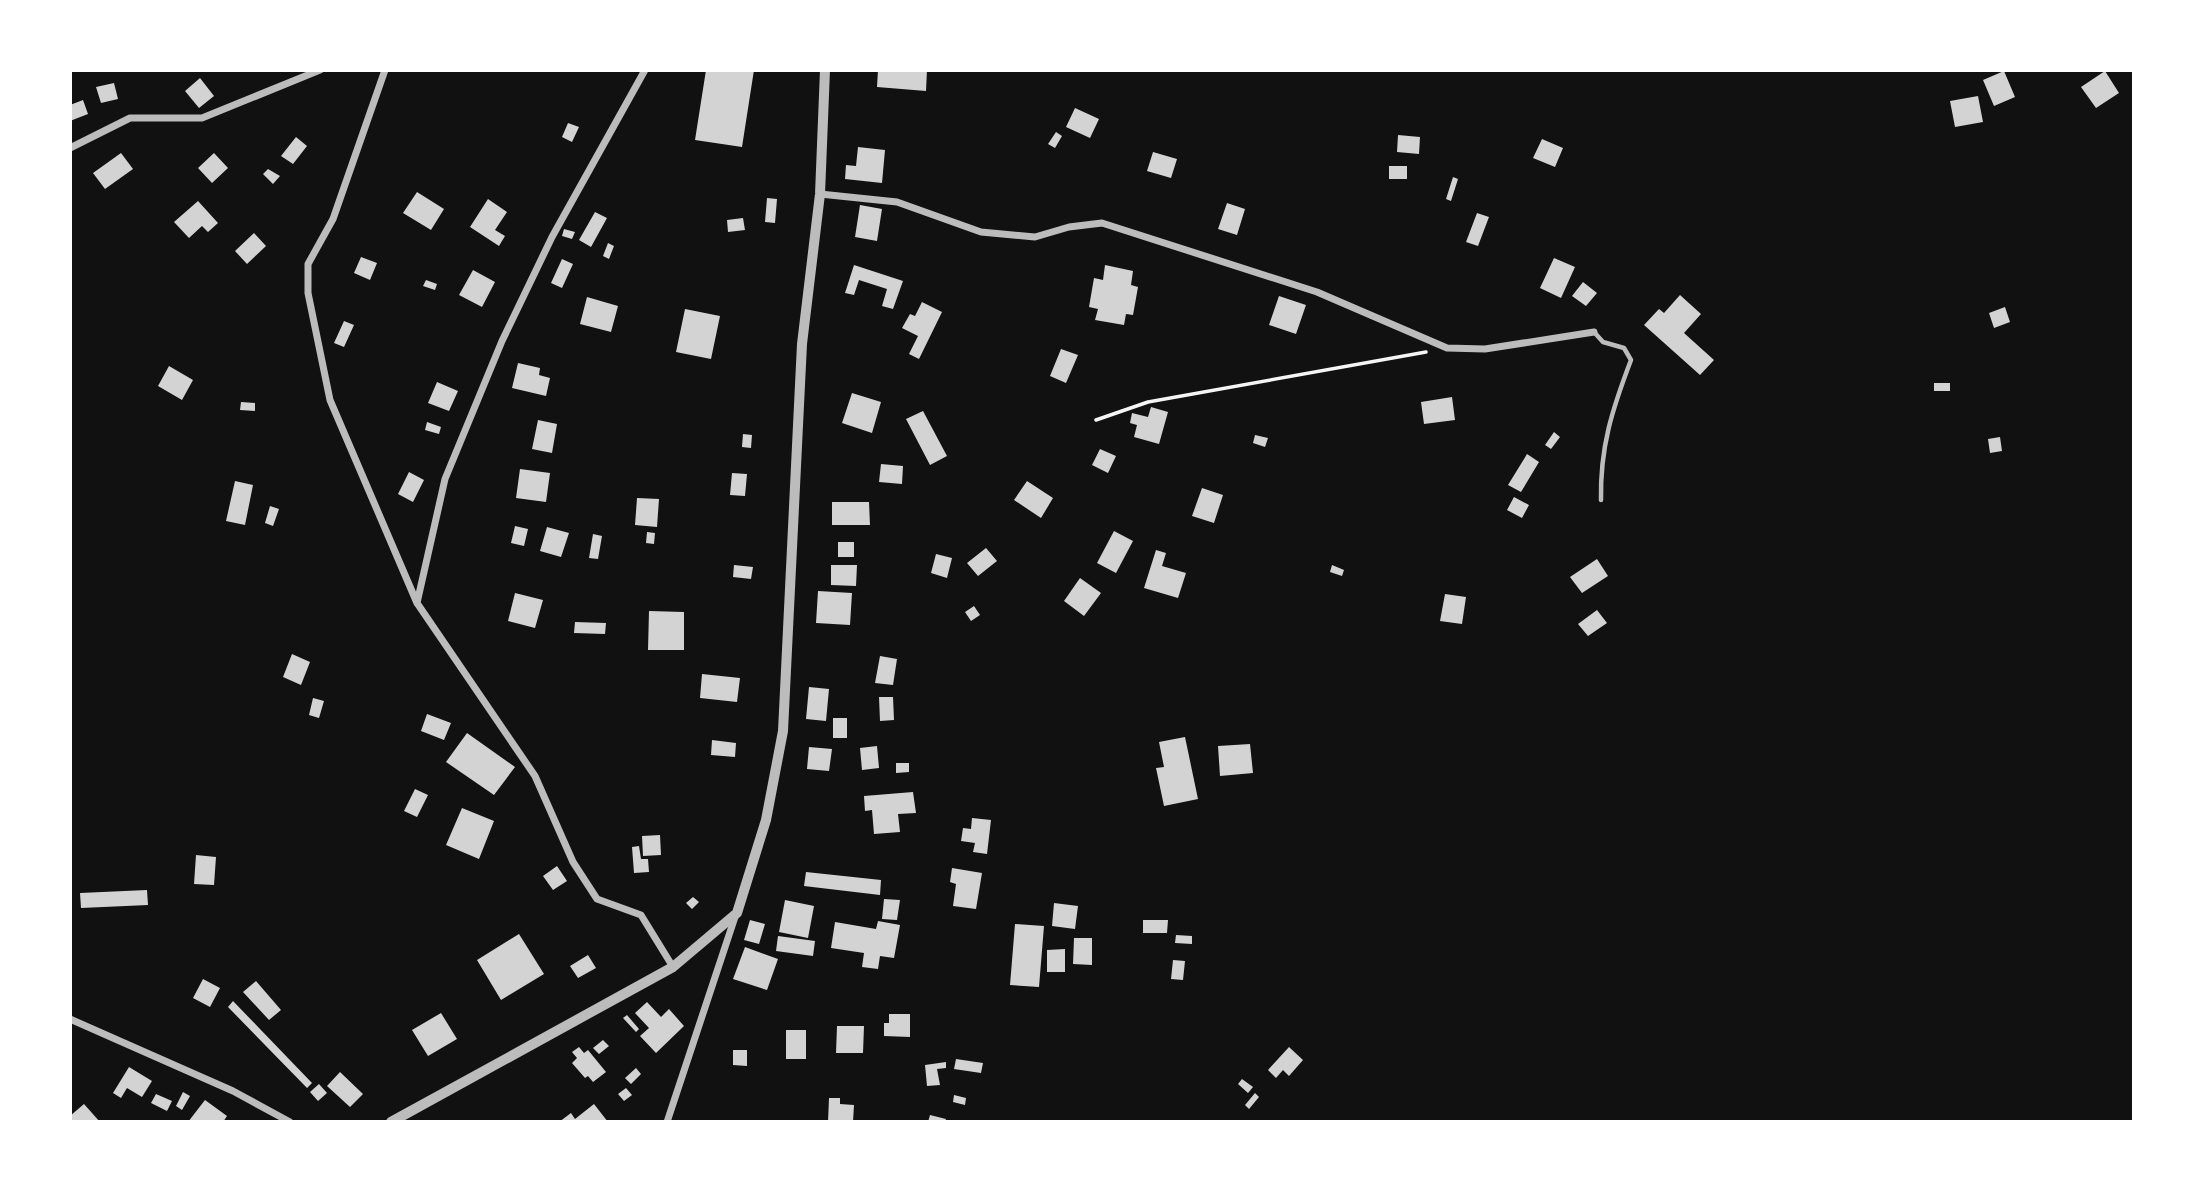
<svg xmlns="http://www.w3.org/2000/svg" width="2204" height="1192" viewBox="0 0 2204 1192" font-family="'Noto Serif',serif">
<rect width="100%" height="100%" fill="#111"/>
<path fill="#d3d3d3" d="M 706,70 L 754,70 L 742,147 L 695,140 Z
M 878,70 L 927,70 L 926,91 L 877,87 Z
M 2004,71 L 2015,97 L 1994,106 L 1983,80 Z
M 2105,71 L 2119,93 L 2096,108 L 2081,87 Z
M 200,78 L 214,96 L 199,108 L 185,91 Z
M 114,83 L 118,99 L 101,103 L 96,87 Z
M 1978,96 L 1983,122 L 1955,127 L 1950,101 Z
M 83,100 L 88,114 L 70,121 L 70,105 Z
M 1075,108 L 1099,119 L 1090,138 L 1066,127 Z
M 568,123 L 579,127 L 572,142 L 562,137 Z
M 1056,132 L 1062,136 L 1055,148 L 1048,144 Z
M 1398,135 L 1420,137 L 1419,154 L 1397,152 Z
M 296,137 L 307,146 L 293,164 L 281,156 Z
M 1542,139 L 1563,148 L 1555,167 L 1533,158 Z
M 858,147 L 885,150 L 882,183 L 845,179 L 846,165 L 856,166 Z
M 1153,152 L 1177,159 L 1171,178 L 1147,171 Z
M 121,153 L 133,169 L 105,189 L 93,173 Z
M 214,153 L 228,168 L 212,183 L 198,168 Z
M 1389,166 L 1407,166 L 1407,179 L 1389,179 Z
M 268,169 L 280,176 L 273,184 L 263,174 Z
M 1453,177 L 1458,179 L 1451,201 L 1446,199 Z
M 417,192 L 444,209 L 431,230 L 403,213 Z
M 767,198 L 777,199 L 775,223 L 765,222 Z
M 488,199 L 507,212 L 495,230 L 505,236 L 499,246 L 470,227 Z
M 198,201 L 218,223 L 208,232 L 202,226 L 189,238 L 174,222 Z
M 1227,203 L 1245,209 L 1237,235 L 1218,229 Z
M 860,205 L 882,209 L 877,241 L 855,237 Z
M 595,212 L 607,218 L 591,247 L 579,240 Z
M 1477,213 L 1489,217 L 1478,246 L 1466,242 Z
M 743,218 L 745,230 L 728,232 L 727,220 Z
M 564,229 L 575,232 L 572,239 L 562,236 Z
M 254,233 L 266,246 L 247,264 L 235,251 Z
M 608,243 L 614,246 L 609,259 L 603,256 Z
M 361,257 L 377,263 L 370,280 L 354,273 Z
M 1554,258 L 1575,267 L 1561,298 L 1540,288 Z
M 562,259 L 573,264 L 562,288 L 551,283 Z
M 854,265 L 903,281 L 893,309 L 882,306 L 887,289 L 859,280 L 854,295 L 845,293 Z
M 1105,265 L 1133,271 L 1131,285 L 1138,287 L 1133,315 L 1126,314 L 1124,325 L 1095,320 L 1098,309 L 1089,307 L 1094,278 L 1103,280 Z
M 473,270 L 495,282 L 482,307 L 459,295 Z
M 426,280 L 437,284 L 435,290 L 423,286 Z
M 1583,282 L 1597,293 L 1586,306 L 1572,296 Z
M 1680,295 L 1701,314 L 1684,333 L 1714,360 L 1700,375 L 1644,325 L 1659,309 L 1664,313 Z
M 1279,296 L 1306,305 L 1296,334 L 1269,325 Z
M 587,297 L 618,306 L 611,332 L 580,324 Z
M 922,302 L 942,312 L 919,359 L 909,354 L 918,336 L 902,328 L 910,314 L 915,316 Z
M 2005,307 L 2010,322 L 1994,328 L 1989,313 Z
M 685,309 L 720,316 L 711,359 L 676,352 Z
M 344,321 L 354,325 L 344,347 L 334,343 Z
M 1061,349 L 1078,355 L 1066,383 L 1050,376 Z
M 518,363 L 540,368 L 539,375 L 550,378 L 546,396 L 512,388 Z
M 169,366 L 193,380 L 182,400 L 158,386 Z
M 437,382 L 458,391 L 449,411 L 428,403 Z
M 1934,383 L 1950,383 L 1950,391 L 1934,391 Z
M 852,393 L 881,402 L 872,433 L 842,423 Z
M 1452,397 L 1455,420 L 1424,424 L 1421,402 Z
M 241,402 L 255,403 L 255,411 L 240,410 Z
M 1151,407 L 1168,412 L 1159,444 L 1134,437 L 1137,425 L 1130,423 L 1132,413 L 1148,417 Z
M 923,411 L 947,456 L 930,465 L 906,419 Z
M 538,420 L 557,424 L 552,453 L 532,449 Z
M 427,422 L 441,427 L 439,434 L 425,430 Z
M 1554,432 L 1560,437 L 1551,449 L 1545,445 Z
M 743,434 L 752,435 L 751,448 L 742,447 Z
M 1255,435 L 1268,438 L 1265,447 L 1253,443 Z
M 2000,437 L 2002,451 L 1990,453 L 1988,439 Z
M 1100,449 L 1116,456 L 1108,473 L 1092,465 Z
M 1527,454 L 1539,462 L 1521,492 L 1508,485 Z
M 881,464 L 903,466 L 902,484 L 879,482 Z
M 520,469 L 550,473 L 546,502 L 516,498 Z
M 409,472 L 424,480 L 413,502 L 398,494 Z
M 732,473 L 747,474 L 745,496 L 730,495 Z
M 235,481 L 253,485 L 245,525 L 226,521 Z
M 1027,481 L 1053,498 L 1041,518 L 1014,500 Z
M 1202,488 L 1223,495 L 1214,523 L 1192,516 Z
M 1514,497 L 1529,505 L 1522,518 L 1507,510 Z
M 637,498 L 659,499 L 657,527 L 635,525 Z
M 832,502 L 869,502 L 870,525 L 832,525 Z
M 270,506 L 279,509 L 273,526 L 265,523 Z
M 515,526 L 528,529 L 524,546 L 511,543 Z
M 547,527 L 569,533 L 561,557 L 540,551 Z
M 1114,531 L 1133,541 L 1116,573 L 1097,563 Z
M 647,532 L 655,533 L 654,544 L 646,543 Z
M 593,534 L 602,536 L 598,559 L 589,558 Z
M 838,542 L 854,542 L 854,557 L 838,557 Z
M 986,548 L 997,561 L 978,576 L 967,563 Z
M 1156,550 L 1166,553 L 1162,566 L 1186,573 L 1178,598 L 1144,588 Z
M 936,554 L 952,558 L 947,578 L 931,573 Z
M 1597,559 L 1608,576 L 1582,593 L 1570,577 Z
M 734,565 L 753,567 L 751,579 L 733,577 Z
M 831,565 L 857,565 L 856,586 L 831,585 Z
M 1332,565 L 1344,570 L 1342,576 L 1330,572 Z
M 1080,578 L 1101,593 L 1084,616 L 1064,601 Z
M 818,591 L 852,593 L 850,625 L 816,623 Z
M 515,593 L 543,600 L 535,628 L 508,621 Z
M 1445,594 L 1466,597 L 1462,624 L 1440,621 Z
M 974,606 L 980,615 L 971,621 L 965,612 Z
M 1597,610 L 1607,623 L 1588,636 L 1578,624 Z
M 649,611 L 684,612 L 684,650 L 648,650 Z
M 575,622 L 606,623 L 605,634 L 574,633 Z
M 292,654 L 310,662 L 301,685 L 283,677 Z
M 880,656 L 897,659 L 893,685 L 875,683 Z
M 702,674 L 740,678 L 737,702 L 700,698 Z
M 809,687 L 829,689 L 826,721 L 806,719 Z
M 879,697 L 893,697 L 894,720 L 880,721 Z
M 313,698 L 324,701 L 319,718 L 309,715 Z
M 427,714 L 451,723 L 444,740 L 421,731 Z
M 833,718 L 847,718 L 847,738 L 833,738 Z
M 467,733 L 515,767 L 494,795 L 446,762 Z
M 1185,737 L 1198,799 L 1164,806 L 1156,768 L 1164,767 L 1159,742 Z
M 712,740 L 736,743 L 735,757 L 711,755 Z
M 1250,744 L 1253,773 L 1220,776 L 1218,746 Z
M 877,746 L 879,768 L 862,770 L 860,748 Z
M 809,747 L 832,749 L 829,771 L 807,769 Z
M 896,763 L 909,763 L 909,772 L 896,773 Z
M 415,789 L 428,795 L 417,817 L 404,811 Z
M 913,792 L 916,813 L 898,814 L 900,832 L 874,834 L 872,810 L 865,811 L 864,796 Z
M 462,808 L 494,821 L 479,859 L 446,845 Z
M 972,818 L 991,820 L 987,854 L 973,852 L 975,843 L 961,841 L 963,828 L 971,829 Z
M 660,835 L 661,855 L 643,856 L 642,836 Z
M 639,846 L 641,859 L 648,859 L 649,872 L 634,873 L 632,847 Z
M 196,855 L 216,857 L 214,885 L 194,884 Z
M 557,866 L 567,881 L 553,890 L 543,876 Z
M 952,868 L 982,873 L 976,909 L 953,906 L 956,884 L 950,882 Z
M 806,872 L 881,880 L 880,895 L 804,886 Z
M 147,890 L 148,905 L 81,908 L 80,893 Z
M 693,897 L 699,902 L 692,909 L 686,903 Z
M 884,899 L 900,900 L 897,920 L 882,919 Z
M 785,900 L 814,906 L 808,938 L 779,932 Z
M 1054,903 L 1078,906 L 1075,929 L 1052,926 Z
M 750,920 L 765,924 L 759,944 L 744,940 Z
M 1143,920 L 1168,920 L 1167,933 L 1143,933 Z
M 878,921 L 900,925 L 894,958 L 880,956 L 878,969 L 862,967 L 864,953 L 831,948 L 835,922 L 876,929 Z
M 1015,924 L 1044,926 L 1039,987 L 1010,985 Z
M 519,934 L 544,974 L 501,1000 L 477,960 Z
M 1176,935 L 1192,936 L 1192,944 L 1175,943 Z
M 778,936 L 815,941 L 813,956 L 776,951 Z
M 1074,938 L 1092,938 L 1092,965 L 1073,964 Z
M 745,947 L 778,959 L 767,990 L 733,979 Z
M 1065,949 L 1065,972 L 1047,972 L 1047,950 Z
M 588,955 L 596,968 L 578,978 L 570,966 Z
M 1173,960 L 1185,961 L 1183,980 L 1171,979 Z
M 203,979 L 220,988 L 210,1007 L 193,998 Z
M 256,981 L 281,1010 L 269,1020 L 243,992 Z
M 233,1001 L 312,1083 L 307,1088 L 228,1007 Z
M 647,1002 L 661,1017 L 669,1009 L 684,1026 L 656,1053 L 640,1036 L 649,1028 L 635,1013 Z
M 441,1013 L 457,1039 L 428,1056 L 412,1030 Z
M 889,1014 L 910,1014 L 910,1037 L 884,1036 L 884,1023 L 889,1023 Z
M 627,1015 L 639,1029 L 636,1032 L 623,1018 Z
M 837,1026 L 864,1026 L 863,1053 L 836,1053 Z
M 786,1030 L 806,1030 L 806,1059 L 786,1059 Z
M 603,1040 L 609,1046 L 599,1054 L 593,1048 Z
M 579,1047 L 584,1053 L 588,1050 L 606,1072 L 593,1082 L 588,1076 L 585,1078 L 572,1063 L 577,1058 L 572,1052 Z
M 1289,1047 L 1303,1060 L 1289,1076 L 1283,1070 L 1276,1078 L 1268,1070 Z
M 733,1050 L 747,1050 L 747,1066 L 733,1065 Z
M 956,1059 L 983,1063 L 981,1073 L 954,1069 Z
M 946,1062 L 946,1068 L 937,1069 L 940,1085 L 927,1086 L 925,1065 Z
M 129,1067 L 152,1081 L 142,1097 L 127,1088 L 121,1098 L 113,1093 Z
M 636,1068 L 641,1074 L 631,1084 L 625,1078 Z
M 340,1072 L 363,1094 L 350,1107 L 327,1086 Z
M 1242,1079 L 1253,1087 L 1248,1093 L 1238,1084 Z
M 319,1084 L 327,1093 L 318,1101 L 310,1092 Z
M 626,1088 L 632,1095 L 624,1101 L 618,1094 Z
M 183,1092 L 190,1096 L 182,1110 L 176,1106 Z
M 1255,1093 L 1259,1097 L 1249,1109 L 1245,1105 Z
M 156,1094 L 172,1101 L 167,1111 L 151,1103 Z
M 954,1095 L 966,1098 L 965,1105 L 953,1102 Z
M 829,1098 L 840,1098 L 840,1104 L 854,1105 L 853,1122 L 828,1122 Z
M 205,1100 L 227,1116 L 223,1122 L 188,1122 Z
M 84,1104 L 100,1122 L 70,1122 L 70,1116 Z
M 594,1104 L 608,1122 L 559,1122 L 571,1113 L 575,1119 Z
M 930,1115 L 946,1119 L 945,1122 L 928,1122 Z"/>
<g fill="none" stroke-linecap="round" stroke-linejoin="round">
<path stroke="#f5f5f5" stroke-width="3.5" d="M 1096,420 L 1148,402 L 1426,352"/>
<path stroke="#bcbcbc" stroke-width="4.5" d="M 1594,332 L 1603,342 L 1624,348 L 1631,360 C 1612,410 1600,447 1601,500"/>
<path stroke="#bcbcbc" stroke-width="7" d="M 385,70 L 333,219 L 308,264 L 308,293 L 330,400 L 417,603 L 535,776 L 573,862 L 597,899 L 641,915 L 673,967
M 70,148 L 130,118 L 202,118 L 320,70
M 820,194 L 897,202 L 981,232 L 1035,237 L 1069,227 L 1102,223 L 1317,292 L 1447,348 L 1485,349 L 1594,332
M 417,603 L 445,479 L 502,341 L 552,237 L 645,70
M 70,1019 L 233,1091 L 290,1122
M 667,1122 L 735,917"/>
<path stroke="#bcbcbc" stroke-width="10" d="M 391,1122 L 673,967 L 737,913 L 766,820 L 783,731 L 802,344 L 820,194 L 825,70"/>
</g>
<rect width="2204" height="1192" fill="none" stroke="#ffffff" stroke-width="144"/>
</svg>
